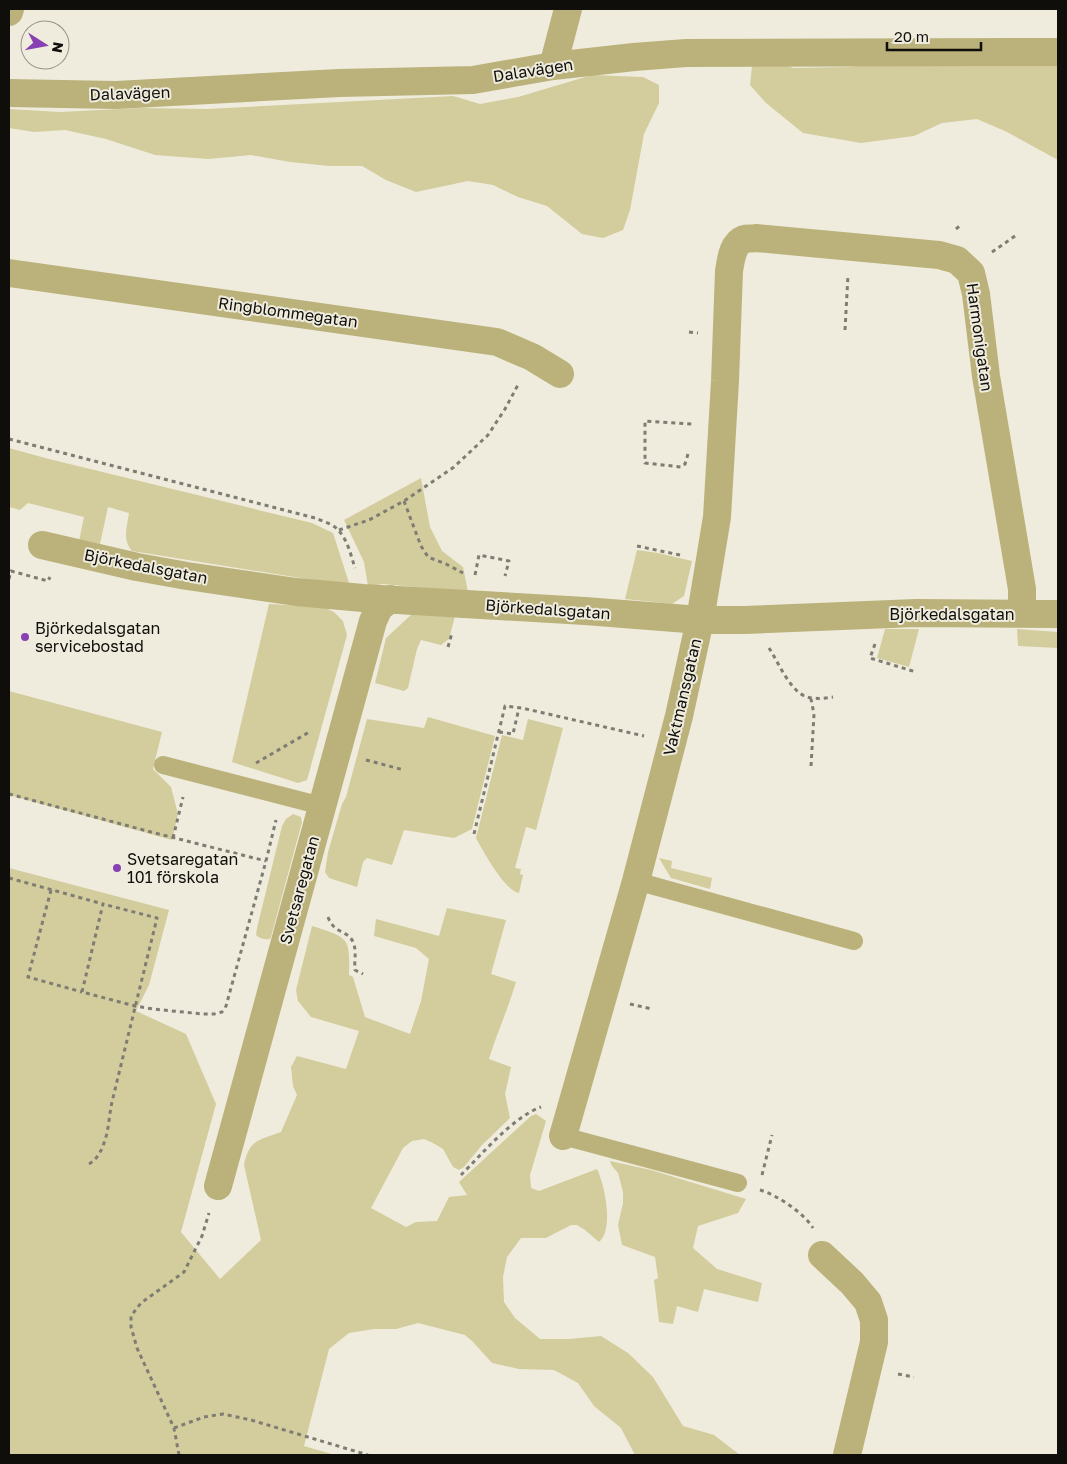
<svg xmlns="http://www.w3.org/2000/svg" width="1067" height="1464" viewBox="0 0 1067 1464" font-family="'Golos Text',sans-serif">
<rect width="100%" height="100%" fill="#efecdd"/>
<path fill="#d3cc9d" d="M 776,61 L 793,68 L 848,67 L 919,61 L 1058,62 L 1058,160 L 1007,132 L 977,119 L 942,123 L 914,136 L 861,143 L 803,133 L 766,103 L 750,85 L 752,66 Z
M 592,75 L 643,77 L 659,85 L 659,103 L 644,134 L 630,210 L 623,230 L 603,238 L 582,234 L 547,206 L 518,197 L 493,185 L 468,181 L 416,192 L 386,180 L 362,166 L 329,166 L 290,162 L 251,155 L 208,159 L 155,155 L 106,139 L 65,130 L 34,132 L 9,128 L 9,109 L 60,112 L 140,108 L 207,109 L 453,96 L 480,104 L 518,97 Z
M 9,448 L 49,459 L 312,523 L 333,533 L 350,586 L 132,551 C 122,539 127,527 129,513 L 108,507 L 100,544 L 79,541 L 84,517 L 28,503 L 20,510 L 9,507 Z
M 421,478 L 430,527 L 442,551 L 463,567 L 468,592 L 383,584 L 368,586 L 364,562 L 344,520 Z
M 637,550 L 658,553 L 692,561 L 684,596 L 672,604 L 625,599 Z
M 269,604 L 323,607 L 334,612 L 343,621 L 347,635 L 307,780 L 298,783 L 232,762 Z
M 413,613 L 455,616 L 449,639 L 441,645 L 421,640 L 417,649 L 408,688 L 404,691 L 375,683 L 386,638 Z
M 885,629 L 919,629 L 909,667 L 877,658 Z
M 1017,629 L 1058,632 L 1058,648 L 1018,646 Z
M 9,691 L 162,732 L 153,769 L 171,787 L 178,814 L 172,840 L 9,795 Z
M 428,717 L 495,736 L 472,829 L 454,838 L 404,830 L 392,865 L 367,858 L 363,862 L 357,887 L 329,878 L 325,872 L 328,852 L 342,804 L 346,797 L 367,719 L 424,728 Z
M 528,719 L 563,728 L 536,830 L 526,827 L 515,868 L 521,869 L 520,874 L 523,875 L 519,893 C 505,891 483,851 476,838 L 502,735 L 523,740 Z
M 293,814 L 301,817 L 302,822 L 271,937 L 270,939 C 265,940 260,939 256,935 L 257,928 L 282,826 L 286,819 Z
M 659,858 L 672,861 L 671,868 L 712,878 L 710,889 L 671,878 Z
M 9,868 L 169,910 L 149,985 L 136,1011 L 186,1034 L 216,1104 L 181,1232 L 220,1279 L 261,1240 L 244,1165 C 249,1139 260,1140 281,1132 L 297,1095 L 293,1086 L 291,1067 L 297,1056 L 346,1069 L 359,1031 L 311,1017 L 298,1001 L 296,990 L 312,926 C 349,938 350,937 349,975 L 353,977 L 365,1017 L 410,1034 L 421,1001 L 429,959 L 416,948 L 374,936 L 376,919 L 439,936 L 447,908 L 506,920 L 491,974 L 516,982 C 508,1009 497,1033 489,1059 L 511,1067 L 505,1094 L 510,1118 L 482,1145 L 464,1167 L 459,1170 L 453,1167 L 443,1149 L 433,1143 L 424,1139 L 412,1141 L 403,1148 L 371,1208 L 406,1227 L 416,1222 L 437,1221 L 449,1197 L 467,1195 L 459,1182 L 531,1116 L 536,1114 L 546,1121 L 530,1175 L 531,1188 L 539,1191 L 597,1169 C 605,1185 614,1230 599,1242 L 585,1230 L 577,1225 L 571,1225 L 546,1238 L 521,1238 L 507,1257 L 503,1277 L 504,1302 L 515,1318 L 540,1339 L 569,1339 L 601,1336 L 628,1353 L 653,1377 L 683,1426 L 714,1435 L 740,1455 L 635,1455 L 621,1428 L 594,1406 L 578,1383 L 554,1370 L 519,1369 L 492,1363 L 473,1342 L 465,1335 L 418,1323 L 396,1329 L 374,1329 L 349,1333 L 329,1349 L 304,1446 L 335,1455 L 9,1455 Z
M 610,1161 L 651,1170 L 746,1199 L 738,1213 L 698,1226 L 693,1248 L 717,1269 L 762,1283 L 758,1302 L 704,1289 L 698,1312 L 677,1306 L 673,1324 L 659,1322 L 654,1280 L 658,1278 L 655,1257 L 622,1245 L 618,1225 L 623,1203 L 623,1192 L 618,1173 L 612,1166 Z"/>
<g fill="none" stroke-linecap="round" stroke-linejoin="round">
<path stroke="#7f7d73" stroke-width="3" stroke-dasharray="4 4" stroke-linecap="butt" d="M 956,229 L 962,224
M 992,252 L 1018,234
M 845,330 L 848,275
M 689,332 L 698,333
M 9,439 L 315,518 C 322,521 334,524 339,531 C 348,541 351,556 355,568
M 688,454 L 685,464 L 681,467 L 645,463 L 645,421 L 692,424
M 404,501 L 421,546 L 428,557 L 446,564 L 463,573
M 339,530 L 369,520 L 404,501 L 454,467 L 488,435 L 505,409 L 519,383
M 637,546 L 680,555
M 475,575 L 479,555 L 509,561 L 505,576
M 9,579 L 11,571 L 48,581 L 50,577
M 875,644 L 870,658 L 916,672
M 448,647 L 452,633
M 769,648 C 779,663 792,697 812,698 C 819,699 826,698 833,697
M 499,732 L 513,734 L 519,708
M 366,760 L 404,770
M 256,763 L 311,731
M 811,766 L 814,714 L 811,699
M 9,794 L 151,832 L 266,861
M 474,834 L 505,706 L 522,708 L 644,736
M 173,838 L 183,797
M 9,878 L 103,904 L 82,992 L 135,1006 L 153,1009 L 203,1014 L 214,1014 L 222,1012 L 226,1006 L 266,861 L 276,820
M 51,890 L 28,977 L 82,992
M 328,917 C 334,934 348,930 353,942 C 357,951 354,960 355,970 L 363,974
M 630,1004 L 652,1009
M 89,1164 C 97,1159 101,1152 104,1143 C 109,1130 109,1115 112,1102 C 127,1040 142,979 157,918 L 103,904
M 461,1175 C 482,1154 513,1117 541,1107
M 762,1175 L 772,1135
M 760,1190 C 777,1195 804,1213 813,1228
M 898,1374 L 914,1377
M 174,1428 L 204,1417 L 223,1414 L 251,1420 L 368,1455
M 179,1455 L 174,1428 L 137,1348 L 131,1327 L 131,1316 L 141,1303 L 184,1272 L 202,1236 L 209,1213"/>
<path stroke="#bbb27b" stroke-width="18" d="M 163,765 L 322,806
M 636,881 L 854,941
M 563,1136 L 738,1183"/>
<path stroke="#bbb27b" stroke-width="28" d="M 9,12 L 10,9
M 553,66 L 568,9
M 9,93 L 116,95 L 339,83 L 473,80 L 553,66 L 634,57 L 686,53 L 1058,52
M 9,273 L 497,342 L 532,357 L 560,374
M 42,545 L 137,567 L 187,576 L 296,592 L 363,598 L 585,611 L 700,620 L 745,620 L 916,613 L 1058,614
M 563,1136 L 636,881 L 679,716 L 700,620 L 717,517 L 725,381 L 729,271 C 731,260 732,244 744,239 C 747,238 753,239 756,238 L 939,255 L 957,260 L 971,273 L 976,294 L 986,376 L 1022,589 L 1022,613
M 218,1186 L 373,621 L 379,608 L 390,599
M 822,1255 L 852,1283 L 868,1302 L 874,1320 L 874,1342 L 847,1455"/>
</g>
<g fill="#8741b4" stroke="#efecdd" stroke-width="2">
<circle cx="25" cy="637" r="5"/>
<circle cx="117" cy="868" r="5"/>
</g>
<g text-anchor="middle" stroke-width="4" stroke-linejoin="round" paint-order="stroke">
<g font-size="16" fill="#0f0e0a" stroke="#efecdd">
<text transform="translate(533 70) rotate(-9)" y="6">Dalavägen</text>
<text transform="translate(130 93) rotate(-2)" y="6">Dalavägen</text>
<text transform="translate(288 312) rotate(8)" y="6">Ringblommegatan</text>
<text transform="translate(980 337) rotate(82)" y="6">Harmonigatan</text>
<text transform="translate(146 566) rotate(11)" y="6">Björkedalsgatan</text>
<text transform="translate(548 609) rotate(4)" y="6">Björkedalsgatan</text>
<text x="952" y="620">Björkedalsgatan</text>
<text transform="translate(682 697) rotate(-77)" y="6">Vaktmansgatan</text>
<text transform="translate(299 890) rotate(-75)" y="6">Svetsaregatan</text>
</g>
<g font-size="16" fill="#0f0e0a" stroke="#efecdd" text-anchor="start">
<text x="35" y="634">Björkedalsgatan<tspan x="35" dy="18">servicebostad</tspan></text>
<text x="127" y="865">Svetsaregatan<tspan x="127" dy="18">101 förskola</tspan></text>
</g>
</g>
<rect width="1067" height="1464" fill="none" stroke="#0f0e0a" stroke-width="20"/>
<g transform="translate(45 45) rotate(101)"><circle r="24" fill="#efecdd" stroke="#959389"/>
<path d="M0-4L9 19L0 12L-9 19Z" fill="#8741b4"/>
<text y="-8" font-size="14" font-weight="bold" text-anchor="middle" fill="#0f0e0a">N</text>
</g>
<path d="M887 42v8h94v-8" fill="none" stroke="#0f0e0a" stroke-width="2.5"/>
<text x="894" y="42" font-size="15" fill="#0f0e0a" stroke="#efecdd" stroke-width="4" paint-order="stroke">20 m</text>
</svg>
